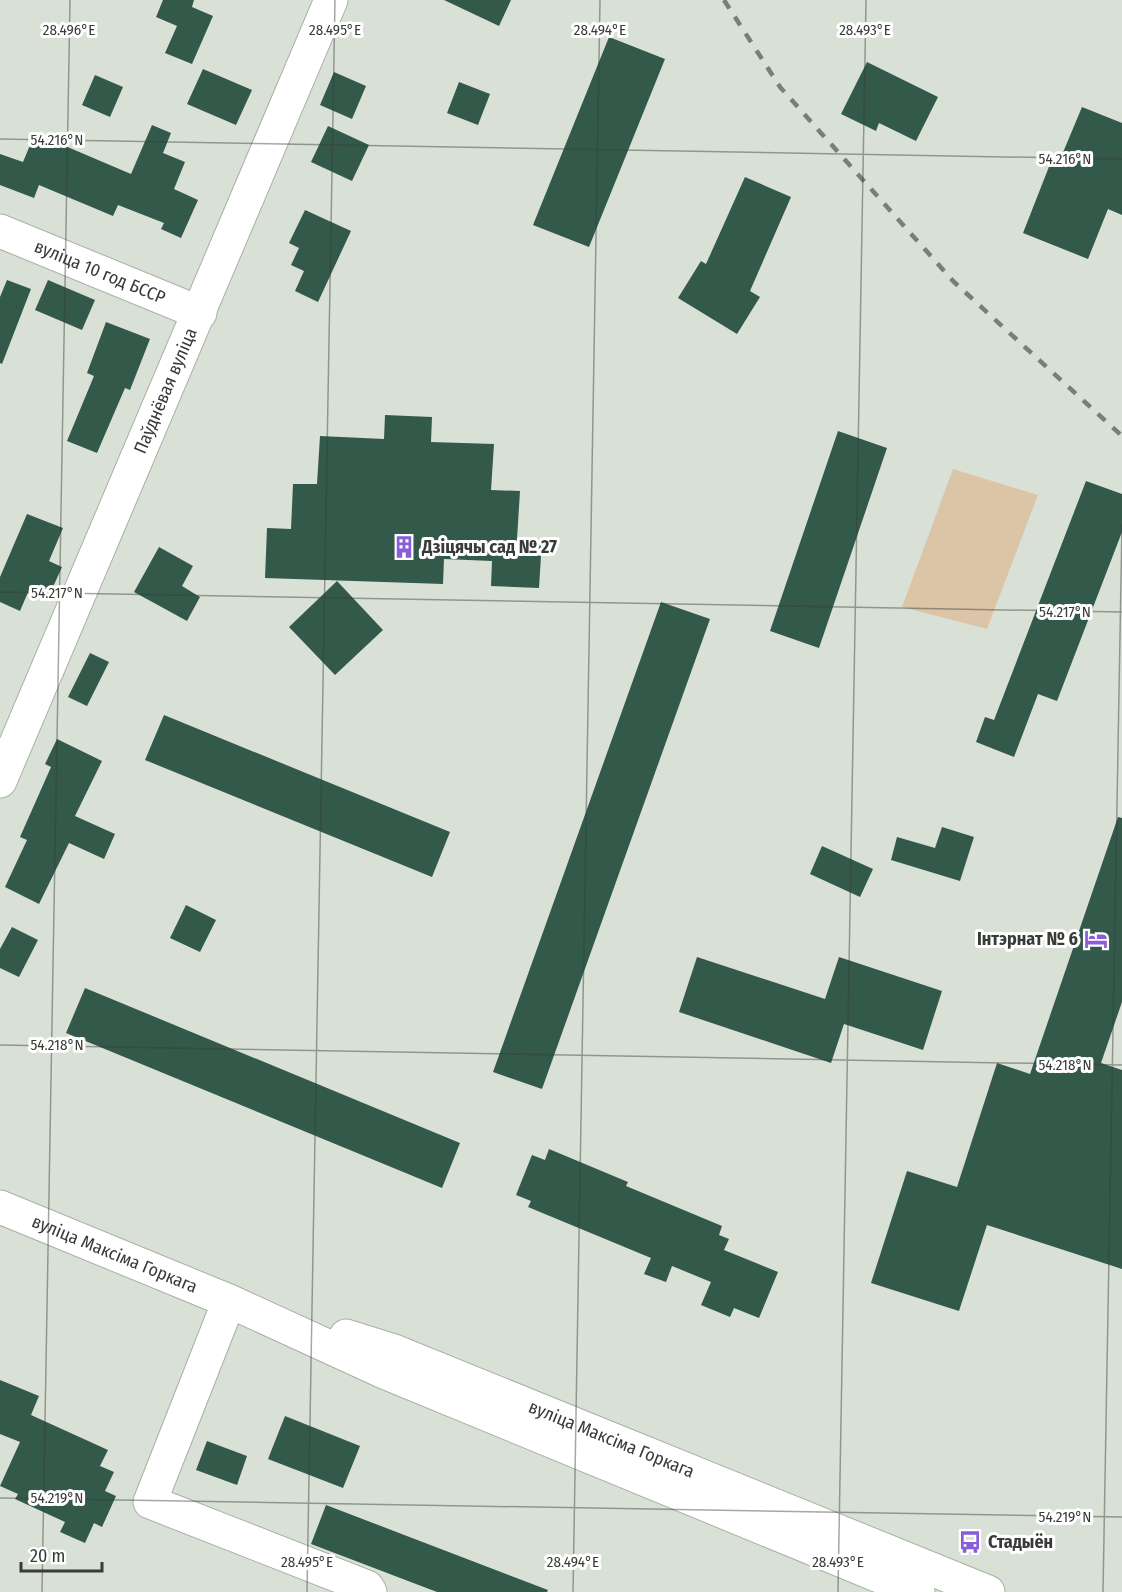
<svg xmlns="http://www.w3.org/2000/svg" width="1122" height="1592" viewBox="0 0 1122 1592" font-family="'Fira Sans Condensed',sans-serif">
<rect width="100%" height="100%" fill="#d9e1d6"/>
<path fill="#dcc4a7" d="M 953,469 L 1038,495 L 987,629 L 902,607 Z"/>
<path fill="#33594b" d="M 163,0 L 194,0 L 192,7 L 213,16 L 192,64 L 165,53 L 177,26 L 156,17 Z
M 444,0 L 511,0 L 499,26 Z
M 609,37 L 665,59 L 589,247 L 533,225 Z
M 867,62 L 938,97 L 916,141 L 879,123 L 876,131 L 841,114 Z
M 203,69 L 252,90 L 236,125 L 187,104 Z
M 334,72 L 366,86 L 352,119 L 320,105 Z
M 95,75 L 123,87 L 110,117 L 82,105 Z
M 459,82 L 490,94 L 478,125 L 447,113 Z
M 1082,107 L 1122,123 L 1122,215 L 1108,209 L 1088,259 L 1023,233 L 1052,159 L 1059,162 Z
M 152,125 L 171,133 L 163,153 L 185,162 L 174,189 L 198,200 L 181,238 L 161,229 L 164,223 L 118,205 L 113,216 L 39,185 L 34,198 L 0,185 L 0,154 L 23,162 L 33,138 L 42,142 L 44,137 L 131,174 Z
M 328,126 L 369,145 L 352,181 L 311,162 Z
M 745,177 L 791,197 L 750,291 L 760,297 L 737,334 L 678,298 L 701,261 L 706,264 Z
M 305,210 L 351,231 L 318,302 L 295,291 L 304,271 L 291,265 L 299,248 L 289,243 Z
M 7,280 L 31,289 L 2,364 L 0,363 L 0,297 Z
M 48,280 L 95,300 L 82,330 L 35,310 Z
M 106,322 L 150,339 L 130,390 L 125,388 L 97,453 L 67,441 L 94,376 L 87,373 Z
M 385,415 L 432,417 L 431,442 L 494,444 L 491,490 L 520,491 L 517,539 L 542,540 L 539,588 L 491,586 L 492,561 L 444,559 L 443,584 L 265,578 L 267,528 L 291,529 L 293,484 L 317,484 L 320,436 L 384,439 Z
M 838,431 L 887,448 L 819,648 L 770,631 Z
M 1086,481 L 1122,494 L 1122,532 L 1057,701 L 1038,694 L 1014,757 L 976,742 L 985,717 L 994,720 Z
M 27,514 L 63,528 L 49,561 L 62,567 L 48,598 L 29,590 L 20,611 L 0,602 L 0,577 Z
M 159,547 L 193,566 L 182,586 L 200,597 L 187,621 L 134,592 Z
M 337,581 L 383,630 L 335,675 L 289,627 Z
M 661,602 L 710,619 L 542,1089 L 493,1072 Z
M 90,653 L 109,662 L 87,706 L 68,697 Z
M 164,715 L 450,832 L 432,877 L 145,760 Z
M 57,739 L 102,761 L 75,816 L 115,834 L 104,859 L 69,843 L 39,904 L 5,887 L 27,840 L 20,837 L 51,767 L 45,764 Z
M 1118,817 L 1122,818 L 1122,1002 L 1101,1063 L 1122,1070 L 1122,1269 L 987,1225 L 959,1311 L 871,1283 L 907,1171 L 957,1187 L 997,1063 L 1030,1074 Z
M 942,827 L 974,837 L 960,881 L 891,860 L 897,837 L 935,848 Z
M 822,846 L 873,869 L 860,897 L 810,874 Z
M 186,905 L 216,920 L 200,952 L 170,938 Z
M 12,927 L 38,940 L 19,977 L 0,968 L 0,949 Z
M 697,957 L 825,999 L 839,957 L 942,991 L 923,1050 L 844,1024 L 831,1063 L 679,1012 Z
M 85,988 L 460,1143 L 442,1188 L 66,1033 Z
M 549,1149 L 628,1182 L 626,1186 L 722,1226 L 719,1235 L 729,1239 L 724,1250 L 778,1272 L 759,1318 L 734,1308 L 730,1317 L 701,1305 L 711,1282 L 672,1266 L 666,1282 L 644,1274 L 651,1258 L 528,1207 L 531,1201 L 516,1195 L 532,1155 L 545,1160 Z
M 0,1380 L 39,1396 L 31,1415 L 108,1450 L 100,1466 L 114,1472 L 105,1491 L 116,1496 L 102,1527 L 94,1523 L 85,1543 L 60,1532 L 65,1522 L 15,1499 L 18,1494 L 0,1486 L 20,1442 L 0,1434 Z
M 285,1416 L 360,1446 L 343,1488 L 268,1459 Z
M 207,1441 L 247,1456 L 237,1485 L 196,1470 Z
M 326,1505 L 548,1590 L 547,1592 L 437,1592 L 311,1544 Z"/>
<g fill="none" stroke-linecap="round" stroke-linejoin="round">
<g stroke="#a8b0a5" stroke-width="35">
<g id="minor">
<path id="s1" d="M 0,231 L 200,313"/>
<path id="s2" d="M 0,781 L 331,0"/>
<path id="s3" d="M 0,1207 L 229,1301 L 384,1372 L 918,1592"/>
<path d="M 229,1301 L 150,1502 L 367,1587 L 370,1592"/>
<path id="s4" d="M 346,1336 L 394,1351 L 988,1592"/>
</g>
</g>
<use href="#minor" stroke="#fff" stroke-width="33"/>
<path stroke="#797e77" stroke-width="4.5" stroke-dasharray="10 10" stroke-linecap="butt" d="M 724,0 L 780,87 L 954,282 L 1122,436"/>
</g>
<path fill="none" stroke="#383b37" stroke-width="1.5" stroke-opacity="0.45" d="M 0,139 L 1122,159M 0,592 L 1122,612M 0,1045 L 1122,1065M 0,1498 L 1122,1517M 42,1592 L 70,0M 307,1592 L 335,0M 573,1592 L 600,0M 838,1592 L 866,0M 1103,1592 L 1122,524"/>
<defs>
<g id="building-bare" transform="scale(1.8)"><path d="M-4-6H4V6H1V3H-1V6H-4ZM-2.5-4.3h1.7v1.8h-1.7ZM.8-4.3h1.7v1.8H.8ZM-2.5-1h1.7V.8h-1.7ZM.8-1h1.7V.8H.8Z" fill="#895dd7" stroke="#fff" stroke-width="2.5" paint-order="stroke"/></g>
<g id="hotel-bare" transform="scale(1.8)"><path d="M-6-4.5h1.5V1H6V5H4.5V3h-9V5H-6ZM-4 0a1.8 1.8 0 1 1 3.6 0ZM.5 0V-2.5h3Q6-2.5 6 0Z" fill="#895dd7" stroke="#fff" stroke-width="2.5" paint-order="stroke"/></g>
<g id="bus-bare" transform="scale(1.8)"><path d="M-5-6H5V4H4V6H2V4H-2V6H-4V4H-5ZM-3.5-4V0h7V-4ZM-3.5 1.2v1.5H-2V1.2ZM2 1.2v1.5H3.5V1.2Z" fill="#895dd7" stroke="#fff" stroke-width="2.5" paint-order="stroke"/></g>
</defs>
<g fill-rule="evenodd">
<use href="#building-bare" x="404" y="547"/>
<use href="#hotel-bare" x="1096" y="939"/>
<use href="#bus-bare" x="970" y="1542"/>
</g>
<g text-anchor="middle" stroke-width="6" stroke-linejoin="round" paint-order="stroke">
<g font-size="18" fill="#383b37" stroke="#fff">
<text dy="6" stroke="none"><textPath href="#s1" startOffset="108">вуліца 10 год БССР</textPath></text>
<text dy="6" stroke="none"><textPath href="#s2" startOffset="424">Паўднёвая вуліца</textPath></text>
<text dy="6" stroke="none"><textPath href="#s3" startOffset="124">вуліца Максіма Горкага</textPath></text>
<text dy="6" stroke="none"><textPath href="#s4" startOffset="285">вуліца Максіма Горкага</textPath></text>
</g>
<g font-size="18" font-weight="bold" fill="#383b37" stroke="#fff" text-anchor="start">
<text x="422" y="553">Дзіцячы сад № 27</text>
<text x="1078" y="945" text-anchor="end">Інтэрнат № 6</text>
<text x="988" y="1548">Стадыён</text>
</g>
</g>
<g font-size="15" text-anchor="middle" fill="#383b37" stroke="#fff" stroke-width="6" stroke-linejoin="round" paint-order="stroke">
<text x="69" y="35">28.496°E</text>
<text x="335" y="35">28.495°E</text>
<text x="600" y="35">28.494°E</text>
<text x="865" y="35">28.493°E</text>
<text x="57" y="145">54.216°N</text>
<text x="1065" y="164">54.216°N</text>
<text x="57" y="598">54.217°N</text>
<text x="1065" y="617">54.217°N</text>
<text x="57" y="1050">54.218°N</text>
<text x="1065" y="1070">54.218°N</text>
<text x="57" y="1503">54.219°N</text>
<text x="1065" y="1522">54.219°N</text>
<text x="307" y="1567">28.495°E</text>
<text x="573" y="1567">28.494°E</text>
<text x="838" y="1567">28.493°E</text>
</g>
<path d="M21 1562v9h81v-9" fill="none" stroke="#383b37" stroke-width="3"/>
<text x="30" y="1562" font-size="18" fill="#383b37" stroke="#ffffff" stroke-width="4.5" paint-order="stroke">20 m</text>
</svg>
